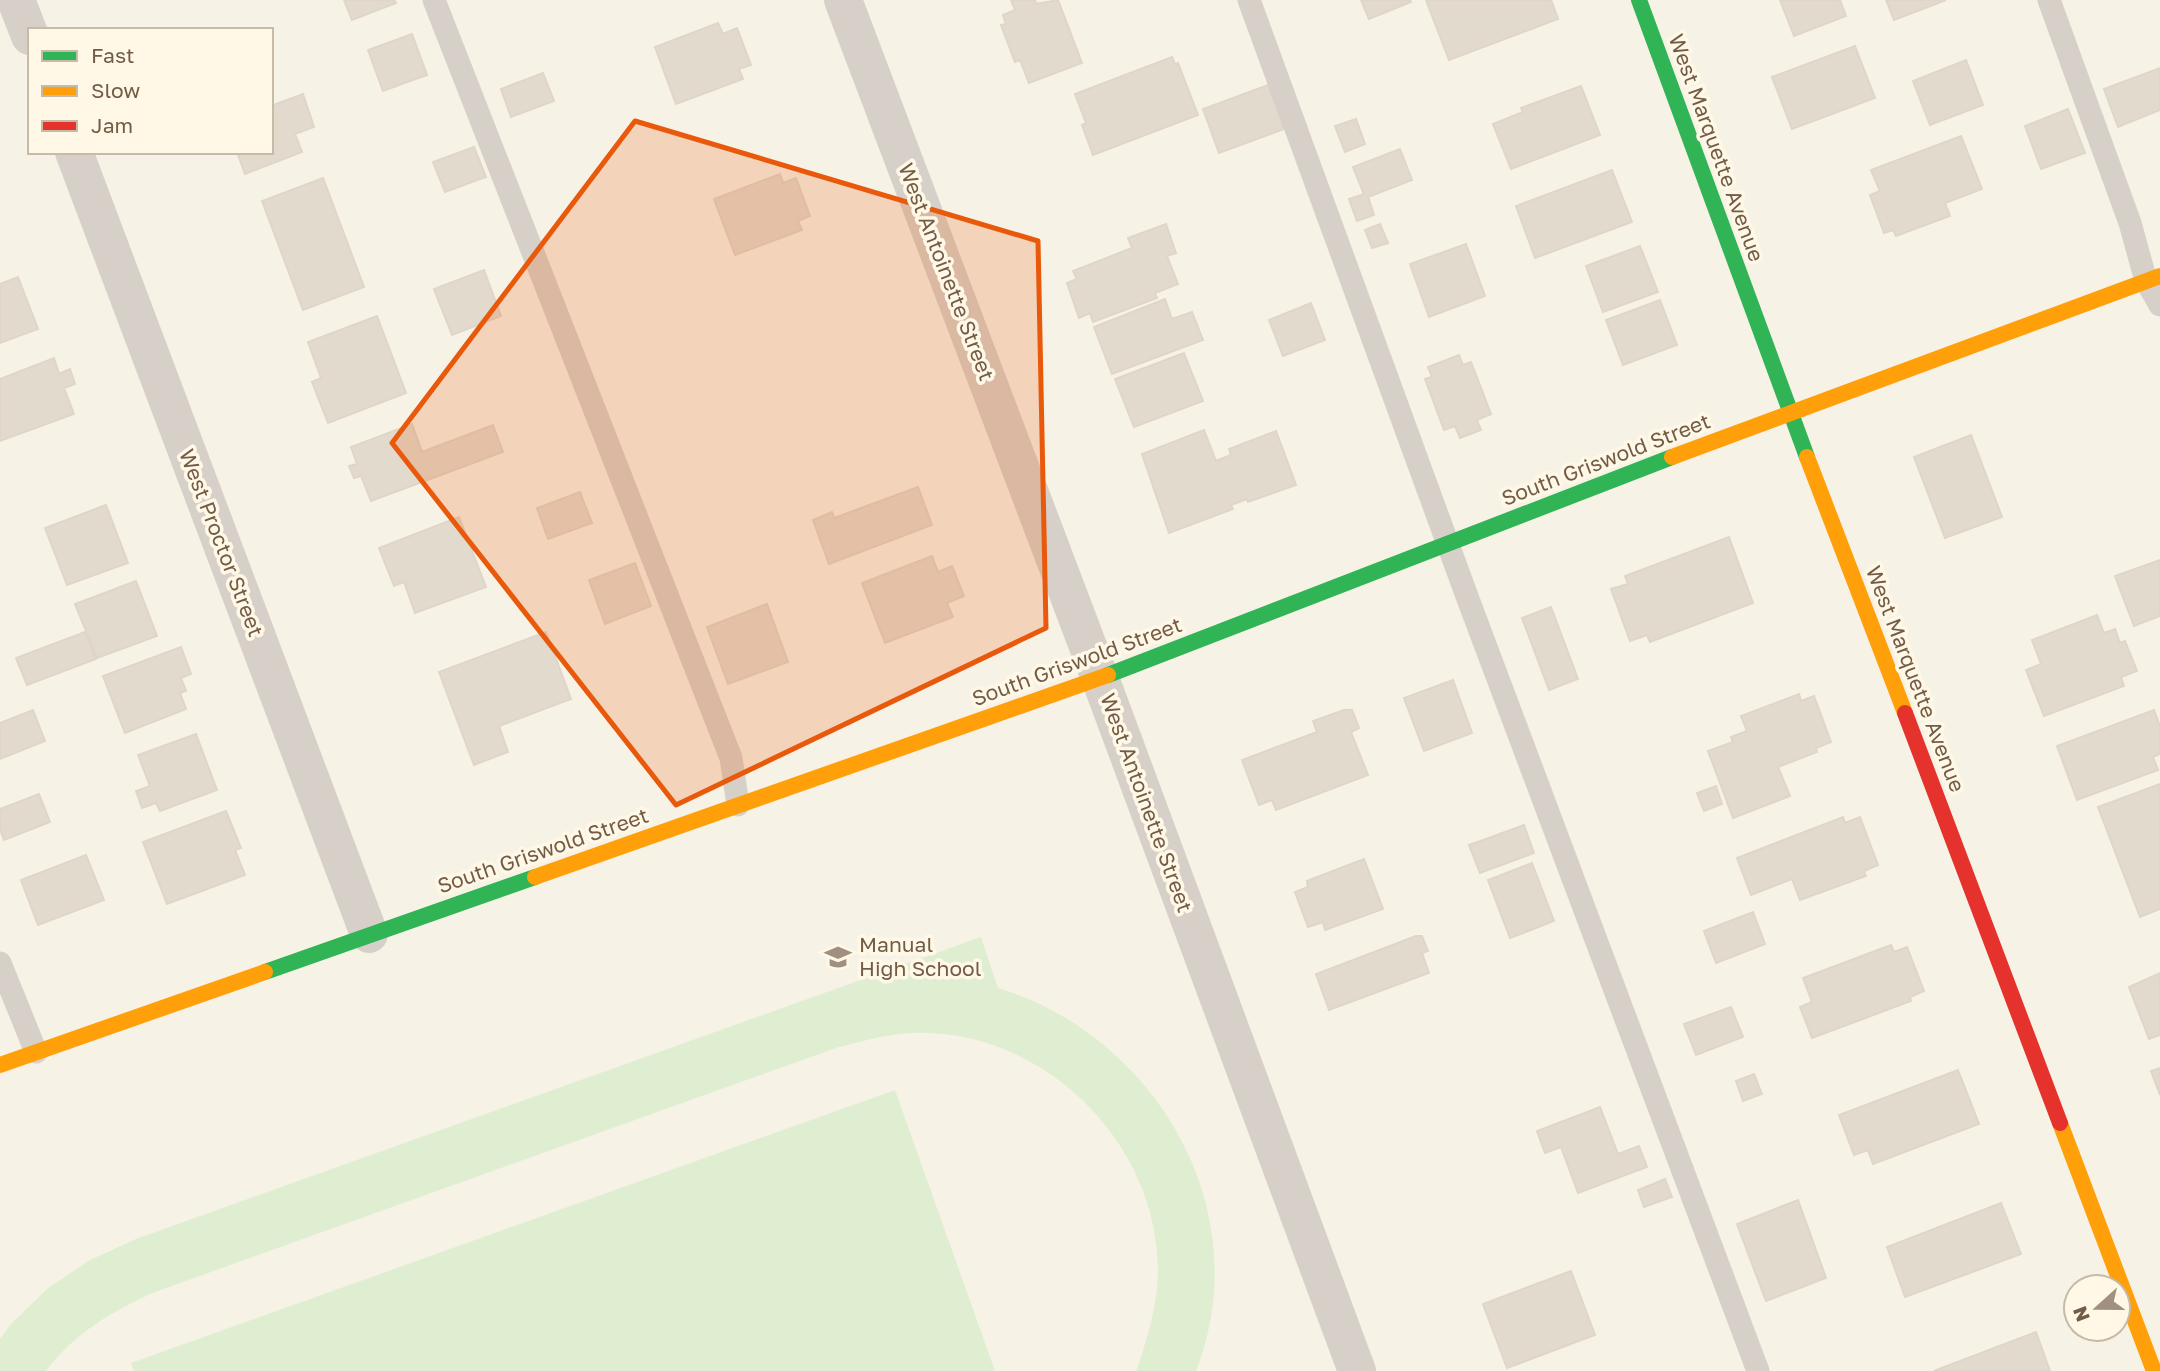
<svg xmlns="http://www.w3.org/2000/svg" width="2160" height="1371" viewBox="0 0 2160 1371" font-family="'Golos Text',sans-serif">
<rect width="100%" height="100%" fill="#f7f2e6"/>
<path fill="#dfeed0" d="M 981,937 L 998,988 C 1156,1036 1259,1211 1196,1371 L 1136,1371 C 1148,1337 1158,1304 1158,1268 C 1156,1139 1041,1028 912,1033 C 887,1034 863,1041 839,1047 L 155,1292 C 113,1311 74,1333 46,1371 L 0,1371 L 0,1339 L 10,1325 L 47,1289 L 90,1260 L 136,1239 Z
M 895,1090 L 995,1371 L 134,1371 L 131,1363 Z"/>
<path fill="#e3dace" stroke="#dfd5c8" stroke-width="2" d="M 344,0 L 394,0 L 396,3 L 352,20 Z
M 1011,0 L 1035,0 L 1036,4 L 1058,0 L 1082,63 L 1029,83 L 1020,60 L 1015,62 L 1001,25 L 1006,24 L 1003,15 L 1015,10 Z
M 1361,0 L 1410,0 L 1411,2 L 1369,19 Z
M 1426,0 L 1551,0 L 1558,19 L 1449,60 Z
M 1780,0 L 1840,0 L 1846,16 L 1794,36 Z
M 1886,0 L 1946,0 L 1894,20 Z
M 718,23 L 723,34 L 737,28 L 751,65 L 739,69 L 743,79 L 676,104 L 655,47 Z
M 412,34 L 427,75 L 383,91 L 368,50 Z
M 1855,46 L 1875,98 L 1792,129 L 1772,77 Z
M 1172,57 L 1175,64 L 1178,63 L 1198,115 L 1093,155 L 1082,125 L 1086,123 L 1075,94 Z
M 1966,60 L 1983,105 L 1930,125 L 1913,81 Z
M 2160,68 L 2160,110 L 2118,127 L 2104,89 Z
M 543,73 L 554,101 L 511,117 L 501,89 Z
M 1268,85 L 1284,129 L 1219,153 L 1203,109 Z
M 1581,86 L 1600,135 L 1511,169 L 1493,124 L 1523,112 L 1521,108 Z
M 303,94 L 314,127 L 295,134 L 302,152 L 245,174 L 237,152 L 271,152 L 271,106 Z
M 2068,109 L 2085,153 L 2041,169 L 2025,126 Z
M 1356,119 L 1365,144 L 1345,152 L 1335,126 Z
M 1961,136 L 1982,189 L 1945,203 L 1950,216 L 1896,236 L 1893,230 L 1884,233 L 1870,195 L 1880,191 L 1871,170 Z
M 474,147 L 486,177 L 445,192 L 433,162 Z
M 1400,149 L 1412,180 L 1368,197 L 1374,215 L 1357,221 L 1349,199 L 1364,194 L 1353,167 Z
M 1612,170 L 1632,222 L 1535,258 L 1516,206 Z
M 780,174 L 783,183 L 796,178 L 810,216 L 798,221 L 802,230 L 735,255 L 714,199 Z
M 323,178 L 364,287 L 303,310 L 262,201 Z
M 1166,224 L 1176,253 L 1167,256 L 1178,284 L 1155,293 L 1157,298 L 1093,322 L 1090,313 L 1079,318 L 1067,283 L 1077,279 L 1073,271 L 1132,248 L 1128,238 Z
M 1380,224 L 1388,243 L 1372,248 L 1365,230 Z
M 1466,244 L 1485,296 L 1429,317 L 1410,264 Z
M 1640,246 L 1658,292 L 1603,312 L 1586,266 Z
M 484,270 L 501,316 L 452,335 L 434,289 Z
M 18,277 L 38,329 L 0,343 L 0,284 Z
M 1165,299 L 1172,319 L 1192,312 L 1203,340 L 1112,374 L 1094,327 Z
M 1660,300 L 1677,345 L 1623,365 L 1606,320 Z
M 1311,303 L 1325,340 L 1283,356 L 1269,320 Z
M 377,316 L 406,393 L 328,423 L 312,382 L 321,378 L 308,342 Z
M 1184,353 L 1203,401 L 1134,427 L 1115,379 Z
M 1459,355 L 1463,365 L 1471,362 L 1491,414 L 1477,420 L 1481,430 L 1460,438 L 1455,426 L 1444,430 L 1425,379 L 1432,377 L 1428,367 Z
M 54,358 L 59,374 L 70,369 L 75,384 L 64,388 L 74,414 L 0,441 L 0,379 Z
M 412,424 L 422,452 L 493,425 L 503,452 L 371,501 L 361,476 L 354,478 L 349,466 L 357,464 L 351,447 Z
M 1204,430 L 1216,461 L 1231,455 L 1229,449 L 1276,431 L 1296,485 L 1248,502 L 1247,499 L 1231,505 L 1233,509 L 1169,533 L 1142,454 Z
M 1971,435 L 2002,517 L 1945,538 L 1914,457 Z
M 918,487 L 932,525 L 829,564 L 813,520 L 832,512 L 834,518 Z
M 580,492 L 592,523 L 548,539 L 537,508 Z
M 106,505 L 128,563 L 67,585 L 45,528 Z
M 459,517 L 486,587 L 415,613 L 404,582 L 394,586 L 379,548 Z
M 1729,537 L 1753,603 L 1650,642 L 1647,635 L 1630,641 L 1611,589 L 1628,584 L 1625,576 Z
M 932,556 L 938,572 L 952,566 L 964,596 L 947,603 L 953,617 L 885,643 L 862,583 Z
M 2160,560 L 2160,616 L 2134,626 L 2115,576 Z
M 635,563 L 651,606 L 605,624 L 589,580 Z
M 136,581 L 157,636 L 97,658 L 75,604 Z
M 767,604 L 788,662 L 728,684 L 707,627 Z
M 1551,607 L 1578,679 L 1549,690 L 1522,618 Z
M 2097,615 L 2104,633 L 2115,629 L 2120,643 L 2125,641 L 2137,671 L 2121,677 L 2124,686 L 2044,716 L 2026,670 L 2041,664 L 2032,640 Z
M 85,632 L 96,659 L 27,685 L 16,658 Z
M 546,632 L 571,699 L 499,726 L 508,752 L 474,765 L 439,672 Z
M 181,647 L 191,674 L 181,678 L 186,691 L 180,693 L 186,709 L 125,733 L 103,676 Z
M 1453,680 L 1472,733 L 1424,751 L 1404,698 Z
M 1799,694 L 1801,701 L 1814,696 L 1831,742 L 1816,748 L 1817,752 L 1778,767 L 1790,796 L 1733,818 L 1708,751 L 1733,742 L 1731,737 L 1747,731 L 1741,716 Z
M 33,710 L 45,741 L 0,759 L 0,723 Z
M 1344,710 L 1352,710 L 1359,728 L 1351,732 L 1368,775 L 1276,810 L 1272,800 L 1259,805 L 1242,760 L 1317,732 L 1313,721 Z
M 2154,710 L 2160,726 L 2160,754 L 2153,757 L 2158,770 L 2077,800 L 2057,746 Z
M 196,734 L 217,790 L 160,811 L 156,803 L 142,808 L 136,791 L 150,786 L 138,755 Z
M 2160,784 L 2160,909 L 2140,917 L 2098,807 Z
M 1716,786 L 1722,804 L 1704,811 L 1697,793 Z
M 39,794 L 50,822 L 4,840 L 0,829 L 0,809 Z
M 226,811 L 241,848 L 235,850 L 245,875 L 167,904 L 143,842 Z
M 1843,817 L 1845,823 L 1860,817 L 1878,865 L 1864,871 L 1866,876 L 1800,900 L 1792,879 L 1751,895 L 1737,858 Z
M 1524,825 L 1534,853 L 1480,873 L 1469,845 Z
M 86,855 L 104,900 L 38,925 L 21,880 Z
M 1364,859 L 1383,909 L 1325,930 L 1323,922 L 1308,927 L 1295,892 L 1308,887 L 1307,881 Z
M 1532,863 L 1554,921 L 1510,938 L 1488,880 Z
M 1753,912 L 1765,944 L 1716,963 L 1704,931 Z
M 1416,936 L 1422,936 L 1428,951 L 1422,953 L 1429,973 L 1329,1010 L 1316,974 Z
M 1891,945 L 1894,952 L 1907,947 L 1924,991 L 1910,997 L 1911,1001 L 1812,1038 L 1800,1007 L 1812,1002 L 1803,978 Z
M 2160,973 L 2160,1035 L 2149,1039 L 2129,987 Z
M 1731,1007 L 1743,1037 L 1696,1055 L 1684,1024 Z
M 2160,1068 L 2160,1095 L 2151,1071 Z
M 1958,1070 L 1979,1124 L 1873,1164 L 1868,1150 L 1854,1155 L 1839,1115 Z
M 1754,1074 L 1762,1094 L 1743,1101 L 1736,1081 Z
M 1600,1107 L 1618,1154 L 1639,1146 L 1647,1167 L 1578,1193 L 1561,1147 L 1545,1153 L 1537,1131 Z
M 1665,1179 L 1672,1197 L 1644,1207 L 1638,1190 Z
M 1798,1200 L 1826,1278 L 1766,1301 L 1737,1224 Z
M 2001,1203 L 2021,1254 L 1905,1297 L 1887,1247 Z
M 1571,1271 L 1595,1335 L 1507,1368 L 1483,1304 Z
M 2036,1332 L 2050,1371 L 1934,1371 Z"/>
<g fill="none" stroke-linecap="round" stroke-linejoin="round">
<path stroke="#d7d0c9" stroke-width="23" d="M 434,0 L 731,758 L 738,805
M 1249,0 L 1468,599 L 1758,1371
M 2049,0 L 2130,223 L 2146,281 L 2160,305
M 0,963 L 36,1052"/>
<path stroke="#d7d0c9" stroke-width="38" d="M 16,0 L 30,36
M 843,0 L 1100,678 L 1357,1371
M 74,152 L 369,934"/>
<path stroke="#30b455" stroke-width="16" d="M 1639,0 L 1807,457
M 1108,675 L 1672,457
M 265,972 L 535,877"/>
<path stroke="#ff9f0a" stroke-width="16" d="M 1672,457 L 2160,276
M 1807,457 L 1905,713
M 535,877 L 1108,675
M 0,1065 L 265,972
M 2060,1123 L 2154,1371"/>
<path stroke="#e5322d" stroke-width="16" d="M 1905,713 L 2060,1123"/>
</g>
<path fill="#e8590c" fill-opacity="0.2" stroke="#e8590c" stroke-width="5" stroke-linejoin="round" d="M 635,121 L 1038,241 L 1046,628 L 676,805 L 392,443 Z"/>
<defs>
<g id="school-bare" transform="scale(2.1)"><path d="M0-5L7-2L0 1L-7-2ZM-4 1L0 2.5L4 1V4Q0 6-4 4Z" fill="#a1907f" stroke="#fff8e6" stroke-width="2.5" paint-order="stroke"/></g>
</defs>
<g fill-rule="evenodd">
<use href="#school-bare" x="838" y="957"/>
</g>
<g text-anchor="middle" stroke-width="7" stroke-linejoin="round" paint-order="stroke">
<g font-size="21" fill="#735c47" stroke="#fff8e6">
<text transform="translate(1716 148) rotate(70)" y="7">West Marquette Avenue</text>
<text transform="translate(946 272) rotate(69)" y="7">West Antoinette Street</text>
<text transform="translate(1606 460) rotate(-21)" y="7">South Griswold Street</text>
<text transform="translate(221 543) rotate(69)" y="7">West Proctor Street</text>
<text transform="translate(1077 662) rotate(-20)" y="7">South Griswold Street</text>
<text transform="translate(1915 679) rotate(69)" y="7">West Marquette Avenue</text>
<text transform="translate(1146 803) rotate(70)" y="7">West Antoinette Street</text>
<text transform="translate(543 851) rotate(-19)" y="7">South Griswold Street</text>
</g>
<g font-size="21" fill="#735c47" stroke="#fff8e6" text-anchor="start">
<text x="859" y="952">Manual<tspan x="859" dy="24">High School</tspan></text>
</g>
</g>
<rect x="28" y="28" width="245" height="126" fill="#fff8e6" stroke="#c7baa6" stroke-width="2"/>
<rect x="42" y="51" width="35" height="10" fill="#30b455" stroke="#c7baa6" stroke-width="2"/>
<text x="91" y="63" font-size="21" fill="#735c47">Fast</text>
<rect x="42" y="86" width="35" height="10" fill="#ff9f0a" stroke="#c7baa6" stroke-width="2"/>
<text x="91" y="98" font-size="21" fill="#735c47">Slow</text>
<rect x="42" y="121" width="35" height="10" fill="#e5322d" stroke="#c7baa6" stroke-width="2"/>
<text x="91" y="133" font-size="21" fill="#735c47">Jam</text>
<g transform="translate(2097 1308) rotate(249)"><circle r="33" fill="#fff8e6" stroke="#c7baa6" stroke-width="2"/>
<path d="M0-5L12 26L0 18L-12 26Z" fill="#a1907f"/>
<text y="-10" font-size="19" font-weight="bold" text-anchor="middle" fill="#735c47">N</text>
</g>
</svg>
